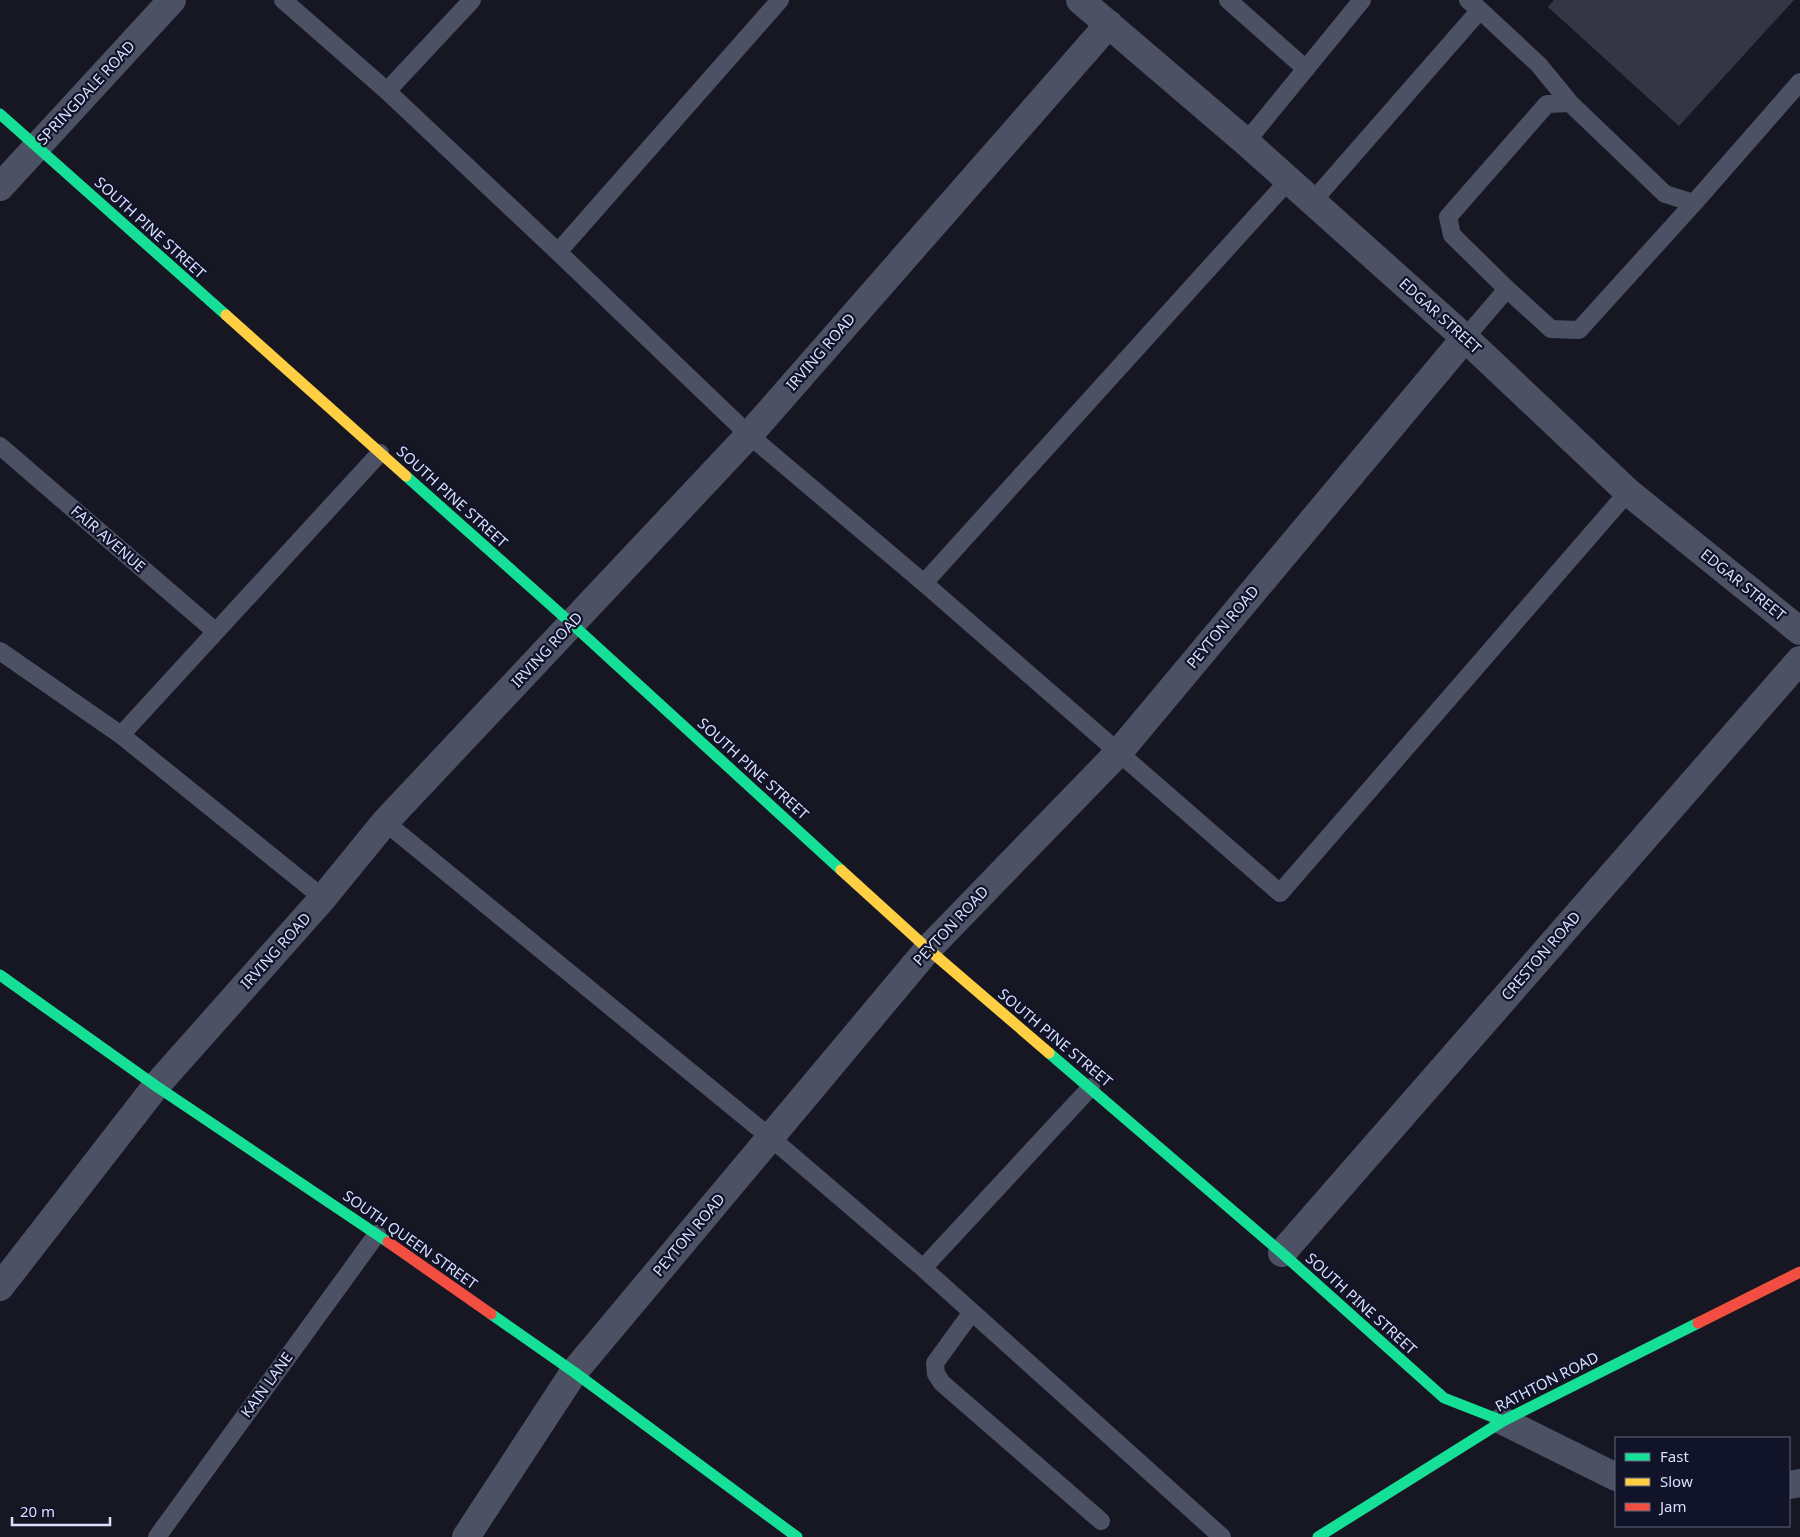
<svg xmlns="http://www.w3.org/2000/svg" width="1800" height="1537" viewBox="0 0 1800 1537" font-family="'Noto Sans',sans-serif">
<rect width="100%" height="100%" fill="#171723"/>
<path fill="#343645" d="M 1554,0 L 1794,0 L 1679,126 L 1548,7 Z"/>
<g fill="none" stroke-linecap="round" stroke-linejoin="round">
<path stroke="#4c5164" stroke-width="18" d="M 283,0 L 387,91 L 558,252 L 749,435 L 924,583 L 1280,893 L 1628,492
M 1228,0 L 1306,69
M 1480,10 L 1539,65 L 1570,103
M 387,91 L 472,0
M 1246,142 L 1362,0
M 1312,202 L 1480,10 L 1468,0
M 558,252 L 780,0
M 1507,289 L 1551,329 L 1579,330 L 1694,203
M 1465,338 L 1507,289 L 1452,235 L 1448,217 L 1547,104 L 1570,103 L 1665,194 L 1694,203 L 1800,82
M 0,446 L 215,631
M 924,583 L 1288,181
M 0,651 L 121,735 L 323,898
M 121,735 L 380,453
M 385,822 L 771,1138 L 923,1268 L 1222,1537
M 923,1268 L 1091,1087
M 972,1312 L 935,1363 L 936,1374 L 942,1383 L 1101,1521
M 157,1537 L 377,1234"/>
<path stroke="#4c5164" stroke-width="28" d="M 1080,0 L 1246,142 L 1465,338 L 1628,492 L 1800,631
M 0,187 L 172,0
M 1282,1253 L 1800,660
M 0,1287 L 156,1086 L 323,898 L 385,822 L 749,435 L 1109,24
M 1503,1421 L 1616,1477
M 1789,1485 L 1800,1483
M 466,1537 L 574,1372 L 928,949 L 1119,752 L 1465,338"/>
<path stroke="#16e098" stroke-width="11" d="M 0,114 L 226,315
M 406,476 L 572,624 L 841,870
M 0,975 L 156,1086 L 388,1242
M 1049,1053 L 1282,1253 L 1444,1398 L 1503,1421
M 491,1314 L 574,1372 L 797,1537
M 1318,1537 L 1503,1421 L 1698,1323"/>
<path stroke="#ffcf43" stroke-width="11" d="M 226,315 L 406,476
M 841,870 L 928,949 L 1049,1053"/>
<path stroke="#f24e42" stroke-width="11" d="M 388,1242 L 491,1314
M 1698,1323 L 1800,1272"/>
</g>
<g text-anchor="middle" stroke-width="4.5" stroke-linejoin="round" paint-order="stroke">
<g font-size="15" fill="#d9dffe" stroke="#111329">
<text transform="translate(86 93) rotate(-47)" y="5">SPRINGDALE ROAD</text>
<text transform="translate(150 228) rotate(42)" y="5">SOUTH PINE STREET</text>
<text transform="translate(1440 316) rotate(42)" y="5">EDGAR STREET</text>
<text transform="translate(821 352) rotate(-49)" y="5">IRVING ROAD</text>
<text transform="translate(452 497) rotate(42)" y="5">SOUTH PINE STREET</text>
<text transform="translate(108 539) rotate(41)" y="5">FAIR AVENUE</text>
<text transform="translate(1743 585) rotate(39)" y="5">EDGAR STREET</text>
<text transform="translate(1223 627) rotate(-50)" y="5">PEYTON ROAD</text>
<text transform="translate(547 650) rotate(-47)" y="5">IRVING ROAD</text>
<text transform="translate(753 769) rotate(42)" y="5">SOUTH PINE STREET</text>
<text transform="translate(951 926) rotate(-47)" y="5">PEYTON ROAD</text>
<text transform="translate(276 951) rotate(-48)" y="5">IRVING ROAD</text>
<text transform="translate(1541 956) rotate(-49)" y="5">CRESTON ROAD</text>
<text transform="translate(1055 1038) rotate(40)" y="5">SOUTH PINE STREET</text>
<text transform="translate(689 1235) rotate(-50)" y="5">PEYTON ROAD</text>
<text transform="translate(410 1240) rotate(35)" y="5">SOUTH QUEEN STREET</text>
<text transform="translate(1361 1304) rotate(42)" y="5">SOUTH PINE STREET</text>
<text transform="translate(1547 1382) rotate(-27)" y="5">RATHTON ROAD</text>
<text transform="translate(267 1385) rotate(-54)" y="5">KAIN LANE</text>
</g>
</g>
<rect x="1615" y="1437" width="175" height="90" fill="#111329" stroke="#61657e"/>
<rect x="1625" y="1453" width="25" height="8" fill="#16e098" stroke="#61657e"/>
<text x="1660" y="1462" font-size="15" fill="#d9dffe">Fast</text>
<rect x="1625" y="1478" width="25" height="8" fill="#ffcf43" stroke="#61657e"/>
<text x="1660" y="1487" font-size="15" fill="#d9dffe">Slow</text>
<rect x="1625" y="1503" width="25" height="8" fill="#f24e42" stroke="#61657e"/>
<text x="1660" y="1512" font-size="15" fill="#d9dffe">Jam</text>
<path d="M12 1517v8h98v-8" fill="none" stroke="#d9dffe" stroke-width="2.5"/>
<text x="20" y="1517" font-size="15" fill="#d9dffe" stroke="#111329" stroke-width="4" paint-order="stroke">20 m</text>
</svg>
